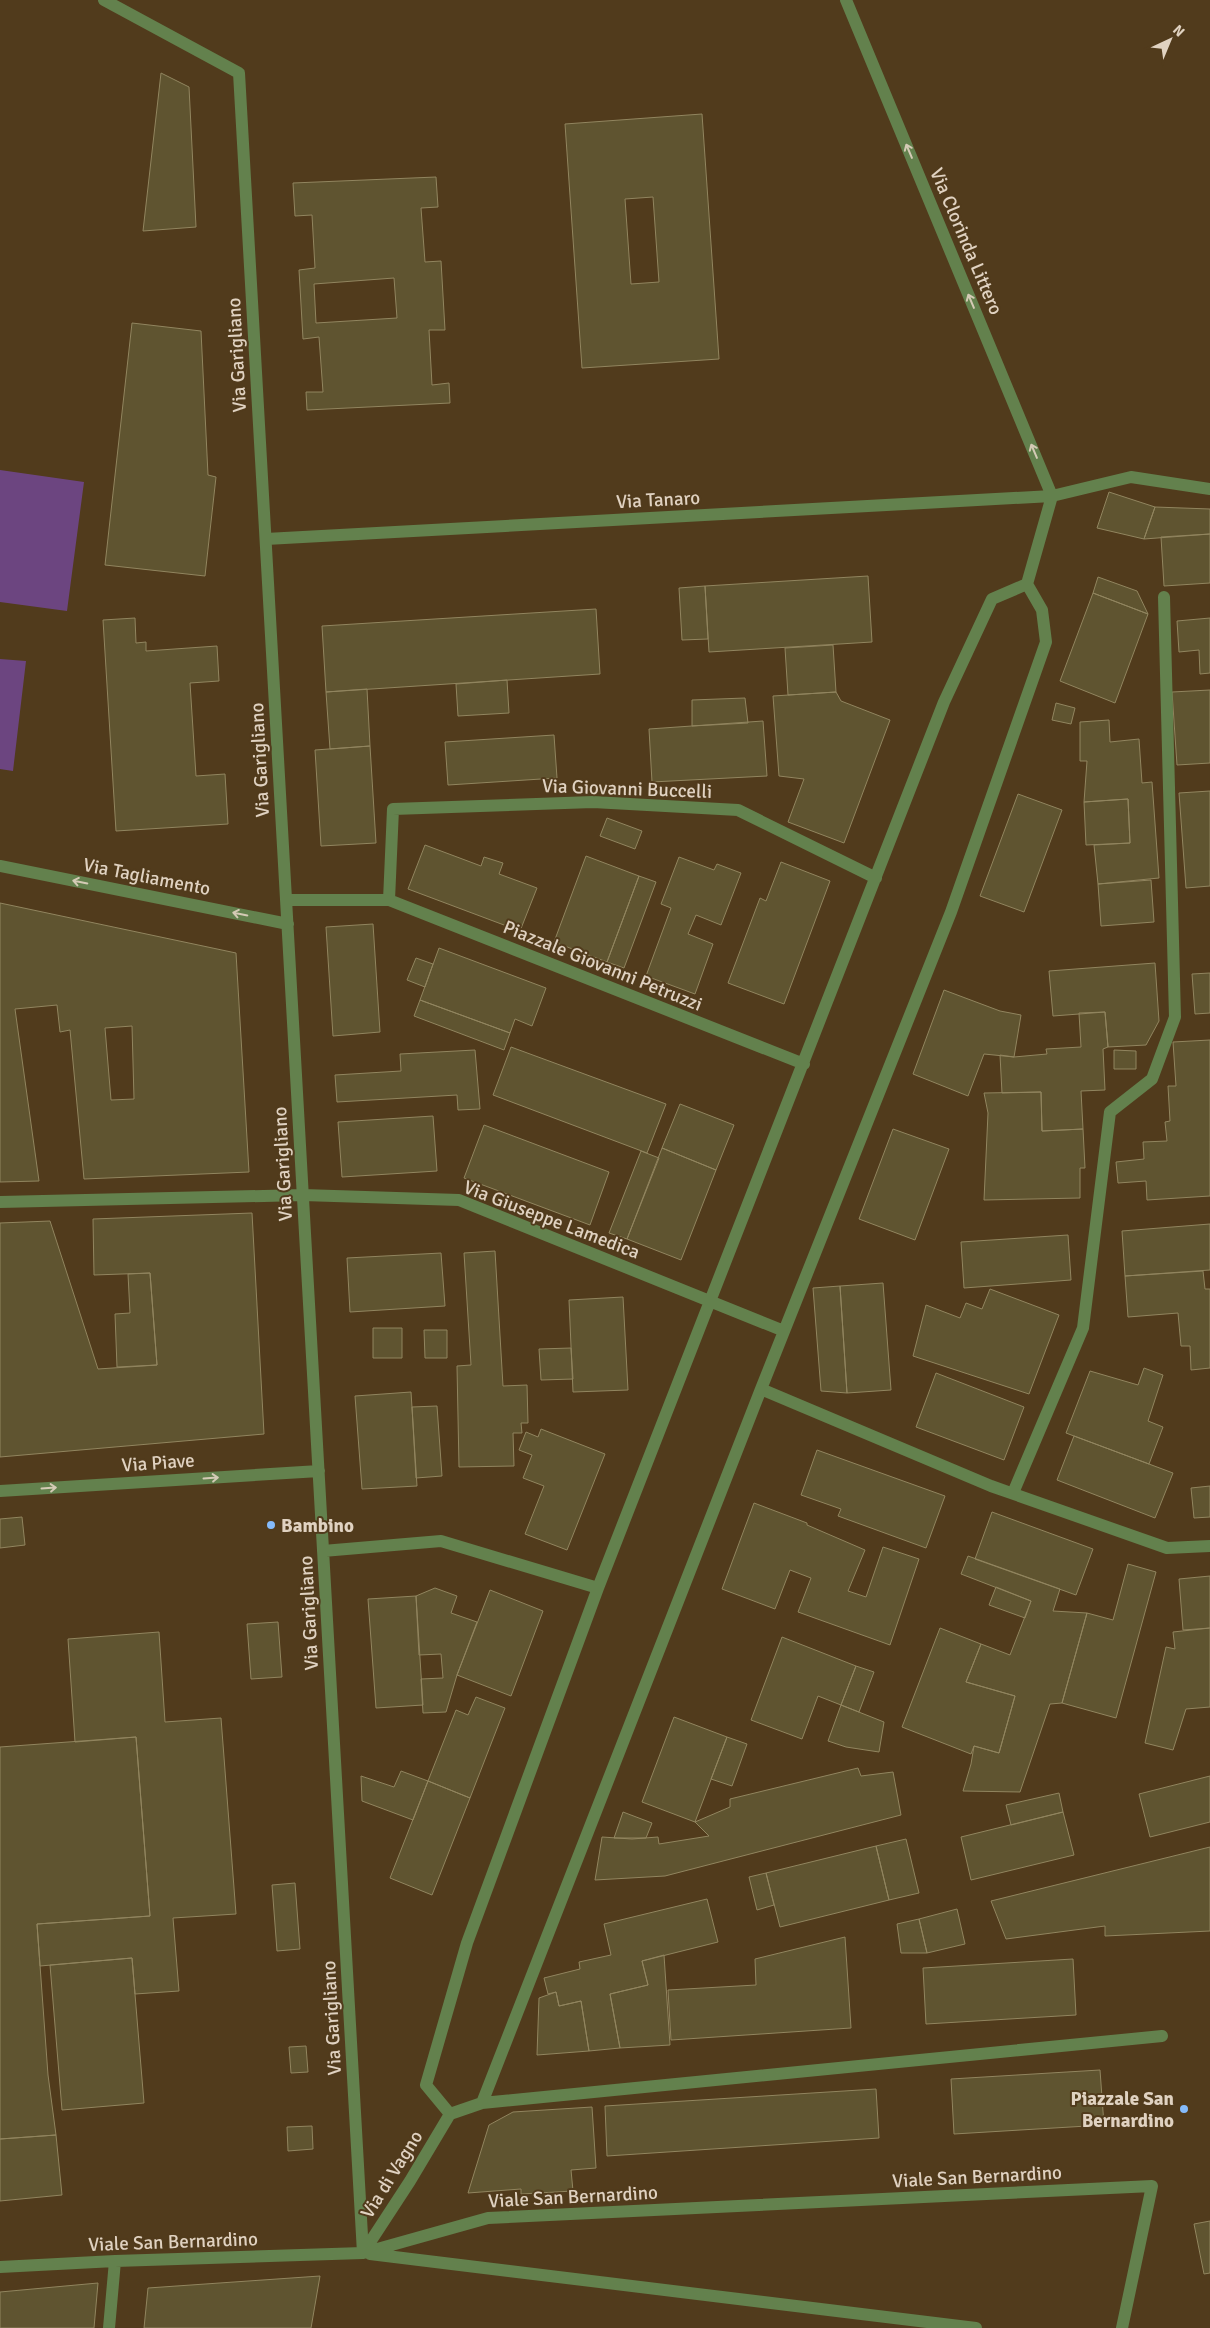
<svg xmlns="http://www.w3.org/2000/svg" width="1210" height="2328" viewBox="0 0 1210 2328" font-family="Signika,sans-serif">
<rect width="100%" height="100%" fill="#513b1c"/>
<path fill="#6c4580" d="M 0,470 L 84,482 L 67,611 L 0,602 Z
M 0,659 L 26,661 L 13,771 L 0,769 Z"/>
<path fill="#5f5430" stroke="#91855f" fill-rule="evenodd" d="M 161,73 L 189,87 L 196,227 L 143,231 Z
M 702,114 L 719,359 L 582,368 L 565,124 ZM 653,197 L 659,282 L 631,284 L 625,199 Z
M 436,177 L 438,207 L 421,208 L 425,262 L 441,261 L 445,330 L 429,330 L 432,385 L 449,383 L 450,403 L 307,410 L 306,392 L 323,392 L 319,337 L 303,339 L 299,270 L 315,268 L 312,215 L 295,216 L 293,183 ZM 394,278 L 397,318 L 316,323 L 314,284 Z
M 132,323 L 201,331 L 208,475 L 216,477 L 205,576 L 105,565 Z
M 1109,492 L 1155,507 L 1144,539 L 1097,528 Z
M 1155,507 L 1210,509 L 1210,534 L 1144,539 Z
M 1210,534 L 1210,583 L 1164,586 L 1161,537 Z
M 868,576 L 872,642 L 709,652 L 705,586 Z
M 1098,577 L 1137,591 L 1148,614 L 1093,593 Z
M 705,586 L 708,639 L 682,640 L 679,588 Z
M 1093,593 L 1148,614 L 1115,703 L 1060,681 Z
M 596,609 L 600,674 L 326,692 L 322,626 Z
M 135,618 L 136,643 L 146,642 L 146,651 L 217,646 L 219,681 L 190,683 L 196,776 L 225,774 L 228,824 L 116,831 L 103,620 Z
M 1210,618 L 1210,673 L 1200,674 L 1199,650 L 1179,652 L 1177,621 Z
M 833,645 L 836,692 L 788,695 L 785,648 Z
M 507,680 L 509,713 L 458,716 L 456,684 Z
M 367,689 L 370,746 L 330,749 L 326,692 Z
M 1210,690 L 1210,763 L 1177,765 L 1172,692 Z
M 836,692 L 841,701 L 890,720 L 844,843 L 788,822 L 804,779 L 779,776 L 773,696 Z
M 745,698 L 748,723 L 692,726 L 692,700 Z
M 1056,703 L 1075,708 L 1071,724 L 1052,720 Z
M 1109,720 L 1110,742 L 1139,739 L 1142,783 L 1152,782 L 1159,878 L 1098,884 L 1094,845 L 1130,843 L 1128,799 L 1084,802 L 1087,761 L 1080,761 L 1080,722 Z
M 763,721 L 767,776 L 652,782 L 649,729 Z
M 554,735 L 557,778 L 448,785 L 445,742 Z
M 370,746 L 376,843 L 321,846 L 315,750 Z
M 1210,791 L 1210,886 L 1186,888 L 1179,793 Z
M 1018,794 L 1062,810 L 1024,912 L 980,896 Z
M 1128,799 L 1130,843 L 1086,845 L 1084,802 Z
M 607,818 L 642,831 L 635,849 L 600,836 Z
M 425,845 L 481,866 L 484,857 L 503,863 L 499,874 L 537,888 L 520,931 L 408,889 Z
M 586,856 L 639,876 L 607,962 L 554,942 Z
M 679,857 L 714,870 L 717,864 L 741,873 L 721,925 L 696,915 L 688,934 L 713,944 L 695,994 L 646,976 L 671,908 L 661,904 Z
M 781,862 L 830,881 L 784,1004 L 728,983 L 760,898 L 766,901 Z
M 639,876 L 656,882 L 624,968 L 607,962 Z
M 1151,880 L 1154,922 L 1101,926 L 1098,884 Z
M 0,903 L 236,953 L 249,1172 L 84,1179 L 70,1030 L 60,1032 L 57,1005 L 15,1009 L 39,1181 L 0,1182 ZM 132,1026 L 134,1099 L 111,1100 L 105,1028 Z
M 373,924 L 380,1032 L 333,1036 L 326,927 Z
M 439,948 L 546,988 L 532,1026 L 515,1019 L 510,1033 L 420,1000 Z
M 416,958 L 433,964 L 425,987 L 407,980 Z
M 1155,963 L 1159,1021 L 1146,1045 L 1108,1047 L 1105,1012 L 1053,1016 L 1049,971 Z
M 1210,973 L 1210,1013 L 1195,1014 L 1192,974 Z
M 944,990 L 1000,1011 L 1021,1015 L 1014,1057 L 984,1054 L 968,1096 L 913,1074 Z
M 420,1000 L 510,1033 L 504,1050 L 414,1016 Z
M 1105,1012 L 1108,1047 L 1103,1049 L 1105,1090 L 1081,1091 L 1083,1129 L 1042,1131 L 1041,1092 L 1002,1093 L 1000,1055 L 1014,1057 L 1047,1054 L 1046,1049 L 1081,1047 L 1079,1013 Z
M 1210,1040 L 1210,1196 L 1147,1200 L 1146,1181 L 1118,1183 L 1116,1162 L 1144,1159 L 1143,1142 L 1167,1141 L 1165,1122 L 1170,1121 L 1168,1086 L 1176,1086 L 1173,1042 Z
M 511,1047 L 666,1104 L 647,1153 L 493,1095 Z
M 475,1050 L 480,1109 L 458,1110 L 457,1095 L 337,1102 L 335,1075 L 401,1071 L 400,1054 Z
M 1114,1050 L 1136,1051 L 1136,1069 L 1114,1069 Z
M 1041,1092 L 1042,1131 L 1083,1129 L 1085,1168 L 1080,1168 L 1080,1198 L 984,1200 L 988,1113 L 984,1093 Z
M 680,1104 L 734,1125 L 716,1170 L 662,1148 Z
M 433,1116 L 437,1171 L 342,1177 L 338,1122 Z
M 484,1125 L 609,1172 L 590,1225 L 464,1178 Z
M 893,1129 L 949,1149 L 915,1240 L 859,1219 Z
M 662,1148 L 716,1170 L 681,1260 L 627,1239 Z
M 641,1151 L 659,1158 L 627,1239 L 609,1233 Z
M 252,1213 L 264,1434 L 0,1457 L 0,1223 L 50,1221 L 98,1369 L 157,1365 L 150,1273 L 94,1275 L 93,1219 Z
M 1210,1224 L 1210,1270 L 1125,1276 L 1122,1231 Z
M 1068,1235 L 1071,1280 L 964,1288 L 961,1242 Z
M 495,1251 L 503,1386 L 527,1385 L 528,1423 L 521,1423 L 522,1433 L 513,1433 L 514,1466 L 459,1467 L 457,1366 L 471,1365 L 464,1253 Z
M 441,1253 L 445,1306 L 350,1312 L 347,1258 Z
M 1203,1271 L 1205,1289 L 1210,1289 L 1210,1368 L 1191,1370 L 1190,1346 L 1181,1346 L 1178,1313 L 1128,1317 L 1125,1276 Z
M 150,1273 L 157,1365 L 117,1367 L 115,1314 L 130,1313 L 128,1274 Z
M 883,1283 L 891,1390 L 847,1393 L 840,1286 Z
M 840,1286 L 847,1393 L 821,1391 L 813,1288 Z
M 990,1289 L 1059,1315 L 1029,1394 L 913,1356 L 926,1305 L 960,1318 L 966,1303 L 982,1309 Z
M 623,1297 L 628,1390 L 573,1392 L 569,1300 Z
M 373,1328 L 402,1328 L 402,1358 L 373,1358 Z
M 424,1330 L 447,1330 L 447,1358 L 425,1358 Z
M 571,1348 L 573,1379 L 541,1380 L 539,1349 Z
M 1144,1368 L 1163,1375 L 1148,1421 L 1163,1427 L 1149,1464 L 1066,1433 L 1090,1371 L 1138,1385 Z
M 936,1373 L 1024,1407 L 1004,1460 L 916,1427 Z
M 411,1392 L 417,1486 L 362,1489 L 355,1396 Z
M 437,1406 L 442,1476 L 416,1478 L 412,1407 Z
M 541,1429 L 605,1454 L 567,1550 L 525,1534 L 544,1486 L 523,1478 L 532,1455 L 519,1450 L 526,1432 L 538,1437 Z
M 1074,1436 L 1173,1473 L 1155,1518 L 1057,1480 Z
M 817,1450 L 945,1496 L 926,1548 L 838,1516 L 841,1509 L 801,1495 Z
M 1210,1486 L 1210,1517 L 1194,1518 L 1191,1488 Z
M 754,1503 L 807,1523 L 807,1525 L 865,1550 L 848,1591 L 866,1597 L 883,1547 L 919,1559 L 890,1645 L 798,1612 L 811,1578 L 790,1570 L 775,1609 L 722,1589 Z
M 992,1512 L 1093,1549 L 1076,1595 L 975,1559 Z
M 22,1517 L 25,1545 L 0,1548 L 0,1519 Z
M 968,1556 L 1060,1589 L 1053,1611 L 1087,1613 L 1062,1703 L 1050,1704 L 1020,1792 L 963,1791 L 971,1764 L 974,1746 L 999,1753 L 1015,1696 L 966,1682 L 981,1644 L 1010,1655 L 1031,1601 L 961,1574 Z
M 1128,1564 L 1156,1572 L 1116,1718 L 1062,1703 L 1087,1613 L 1113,1620 Z
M 1210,1576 L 1210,1628 L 1183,1630 L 1179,1579 Z
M 996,1587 L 1031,1601 L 1025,1618 L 989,1605 Z
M 435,1588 L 457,1596 L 451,1613 L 477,1622 L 457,1675 L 446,1712 L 423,1713 L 421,1679 L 443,1678 L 441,1654 L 419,1655 L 416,1596 Z
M 490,1590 L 543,1611 L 511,1696 L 457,1675 Z
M 416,1596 L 423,1705 L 376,1708 L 368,1599 Z
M 278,1622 L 282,1677 L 251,1679 L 247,1624 Z
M 940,1628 L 981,1644 L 966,1682 L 1015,1696 L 999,1753 L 974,1746 L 971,1754 L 902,1727 Z
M 1210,1628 L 1210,1707 L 1186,1709 L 1173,1750 L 1145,1743 L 1166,1647 L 1175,1649 L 1173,1632 Z
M 159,1632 L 165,1722 L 221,1718 L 236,1914 L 173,1918 L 179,1991 L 135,1994 L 132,1958 L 40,1966 L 37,1924 L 150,1916 L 136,1737 L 75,1742 L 68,1639 Z
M 782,1637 L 856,1666 L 841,1705 L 818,1696 L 802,1739 L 751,1720 Z
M 856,1666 L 874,1672 L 859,1712 L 841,1705 Z
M 476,1697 L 505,1708 L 470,1798 L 428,1781 L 456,1710 L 468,1715 Z
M 841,1705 L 884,1722 L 879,1752 L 846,1747 L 828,1741 Z
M 674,1717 L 727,1737 L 695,1822 L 642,1802 Z
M 136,1737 L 150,1916 L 37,1924 L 48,2075 L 56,2135 L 0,2139 L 0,1747 Z
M 727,1737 L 747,1744 L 732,1786 L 711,1779 Z
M 858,1768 L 861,1776 L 893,1772 L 901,1815 L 665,1876 L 595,1880 L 602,1837 L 632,1839 L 658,1837 L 659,1844 L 709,1836 L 695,1822 L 730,1807 L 730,1799 Z
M 401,1771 L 428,1781 L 413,1820 L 362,1801 L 361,1776 L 394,1787 Z
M 1210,1776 L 1210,1822 L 1150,1837 L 1139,1794 Z
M 428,1781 L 470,1798 L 432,1895 L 390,1878 Z
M 1059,1793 L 1063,1812 L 1011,1825 L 1006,1805 Z
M 623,1812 L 652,1823 L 646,1838 L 614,1838 Z
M 1063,1812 L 1074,1855 L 971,1880 L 961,1837 Z
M 906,1839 L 919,1893 L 889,1900 L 876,1846 Z
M 876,1846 L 889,1900 L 780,1927 L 766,1873 Z
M 1210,1847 L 1210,1931 L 1105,1936 L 1105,1926 L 1006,1939 L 991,1901 Z
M 766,1873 L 774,1905 L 757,1910 L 749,1877 Z
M 295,1883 L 300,1949 L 277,1951 L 272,1885 Z
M 707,1899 L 718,1942 L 642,1961 L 648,1985 L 610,1994 L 620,2048 L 589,2051 L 581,2001 L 559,2006 L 556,1992 L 548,1994 L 544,1978 L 580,1969 L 579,1962 L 611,1955 L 604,1924 Z
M 957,1909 L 965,1944 L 927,1953 L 919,1919 Z
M 919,1919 L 927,1953 L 901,1953 L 897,1924 Z
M 845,1937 L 851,2028 L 671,2040 L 668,1990 L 756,1985 L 755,1959 Z
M 664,1955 L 670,2045 L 620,2048 L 610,1994 L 648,1985 L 642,1961 Z
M 132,1958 L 144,2103 L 62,2110 L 50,1965 Z
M 1073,1959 L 1076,2015 L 926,2024 L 923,1968 Z
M 556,1992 L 559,2006 L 581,2001 L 589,2051 L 537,2055 L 539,1998 Z
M 306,2046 L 308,2072 L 291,2073 L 289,2047 Z
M 1100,2070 L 1104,2125 L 954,2134 L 951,2079 Z
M 876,2089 L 879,2138 L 607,2156 L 605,2106 Z
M 592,2107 L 596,2168 L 571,2170 L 573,2191 L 521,2194 L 521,2189 L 468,2193 L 489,2125 L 513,2112 Z
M 312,2126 L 313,2149 L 288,2151 L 287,2127 Z
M 56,2135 L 62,2195 L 0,2201 L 0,2139 Z
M 1210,2221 L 1210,2273 L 1204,2274 L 1194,2224 Z
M 320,2276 L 311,2328 L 144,2328 L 148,2288 Z
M 98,2283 L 94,2328 L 0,2328 L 0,2292 Z"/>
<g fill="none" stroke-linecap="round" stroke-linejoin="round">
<path stroke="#63814d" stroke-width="12" d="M 104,0 L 239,73 L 363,2253
M 846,0 L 1052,496
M 266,539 L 1052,496 L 1131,477 L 1210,489
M 1027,584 L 1052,496
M 0,866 L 288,924
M 286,900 L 389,900 L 804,1064
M 389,900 L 393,809 L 593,802 L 738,810 L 876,878
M 0,1202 L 303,1195 L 459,1200 L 784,1331
M 761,1389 L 991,1486 L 1167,1548 L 1210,1546
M 0,1491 L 319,1471
M 1013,1493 L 1083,1328 L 1110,1112 L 1152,1079 L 1175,1017 L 1164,597
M 323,1551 L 441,1541 L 598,1588
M 482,2103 L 761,1389 L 951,912 L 1046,642 L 1042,610 L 1027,584 L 992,599 L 944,702 L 598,1588 L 467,1943 L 426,2085 L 450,2114 L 482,2103 L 1162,2036
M 363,2253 L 410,2181 L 450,2114
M 370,2254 L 976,2328
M 0,2267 L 115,2261 L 363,2253 L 488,2218 L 1152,2186 L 1122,2328
M 109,2328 L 115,2261"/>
</g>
<defs><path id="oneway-shaft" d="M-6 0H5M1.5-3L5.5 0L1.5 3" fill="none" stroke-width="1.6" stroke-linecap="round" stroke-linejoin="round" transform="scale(1.25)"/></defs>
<g stroke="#d4cab5">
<use href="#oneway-shaft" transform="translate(909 151) rotate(-113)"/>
<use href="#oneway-shaft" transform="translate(971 301) rotate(-113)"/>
<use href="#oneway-shaft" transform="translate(1034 451) rotate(-113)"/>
<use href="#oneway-shaft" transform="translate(80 882) rotate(-169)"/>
<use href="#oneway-shaft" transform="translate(240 914) rotate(-169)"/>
<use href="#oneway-shaft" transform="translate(211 1478) rotate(-4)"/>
<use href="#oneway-shaft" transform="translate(49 1488) rotate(-4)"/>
</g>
<g fill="#85bbfb" stroke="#513b1c" stroke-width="2">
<circle cx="271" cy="1525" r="5"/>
<circle cx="1184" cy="2109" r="5"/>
</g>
<g text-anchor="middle" stroke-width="4" stroke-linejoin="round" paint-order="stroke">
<g font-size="19" fill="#e0d2c1" stroke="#513b1c">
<text transform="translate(967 241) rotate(67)" y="7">Via Clorinda Littero</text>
<text transform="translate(236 355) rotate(-93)" y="7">Via Garigliano</text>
<text transform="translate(658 499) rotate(-3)" y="7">Via Tanaro</text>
<text transform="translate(259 760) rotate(-93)" y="7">Via Garigliano</text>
<text transform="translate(627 788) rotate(2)" y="7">Via Giovanni Buccelli</text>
<text transform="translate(147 876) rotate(11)" y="7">Via Tagliamento</text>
<text transform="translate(603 965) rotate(22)" y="7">Piazzale Giovanni Petruzzi</text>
<text transform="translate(282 1164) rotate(-93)" y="7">Via Garigliano</text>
<text transform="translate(552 1219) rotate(21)" y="7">Via Giuseppe Lamedica</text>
<text transform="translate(158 1462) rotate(-4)" y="7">Via Piave</text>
<text transform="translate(308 1613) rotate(-93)" y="7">Via Garigliano</text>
<text transform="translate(331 2018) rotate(-93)" y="7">Via Garigliano</text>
<text transform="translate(391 2174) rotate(-58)" y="7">Via di Vagno</text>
<text transform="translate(977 2176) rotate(-3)" y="7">Viale San Bernardino</text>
<text transform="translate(573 2196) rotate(-3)" y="7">Viale San Bernardino</text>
<text transform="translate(173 2241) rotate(-2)" y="7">Viale San Bernardino</text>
</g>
<g font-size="19" font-weight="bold" fill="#e0d2c1" stroke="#513b1c" text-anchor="start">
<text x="281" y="1532">Bambino</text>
<text x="1174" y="2105" text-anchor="end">Piazzale San<tspan x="1174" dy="22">Bernardino</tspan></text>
</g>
</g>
<g transform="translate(1170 40) rotate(44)" stroke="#513b1c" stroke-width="4" paint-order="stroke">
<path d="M0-4L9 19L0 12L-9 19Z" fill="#e0d2c1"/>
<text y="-8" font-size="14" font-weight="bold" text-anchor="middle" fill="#e0d2c1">N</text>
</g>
</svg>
